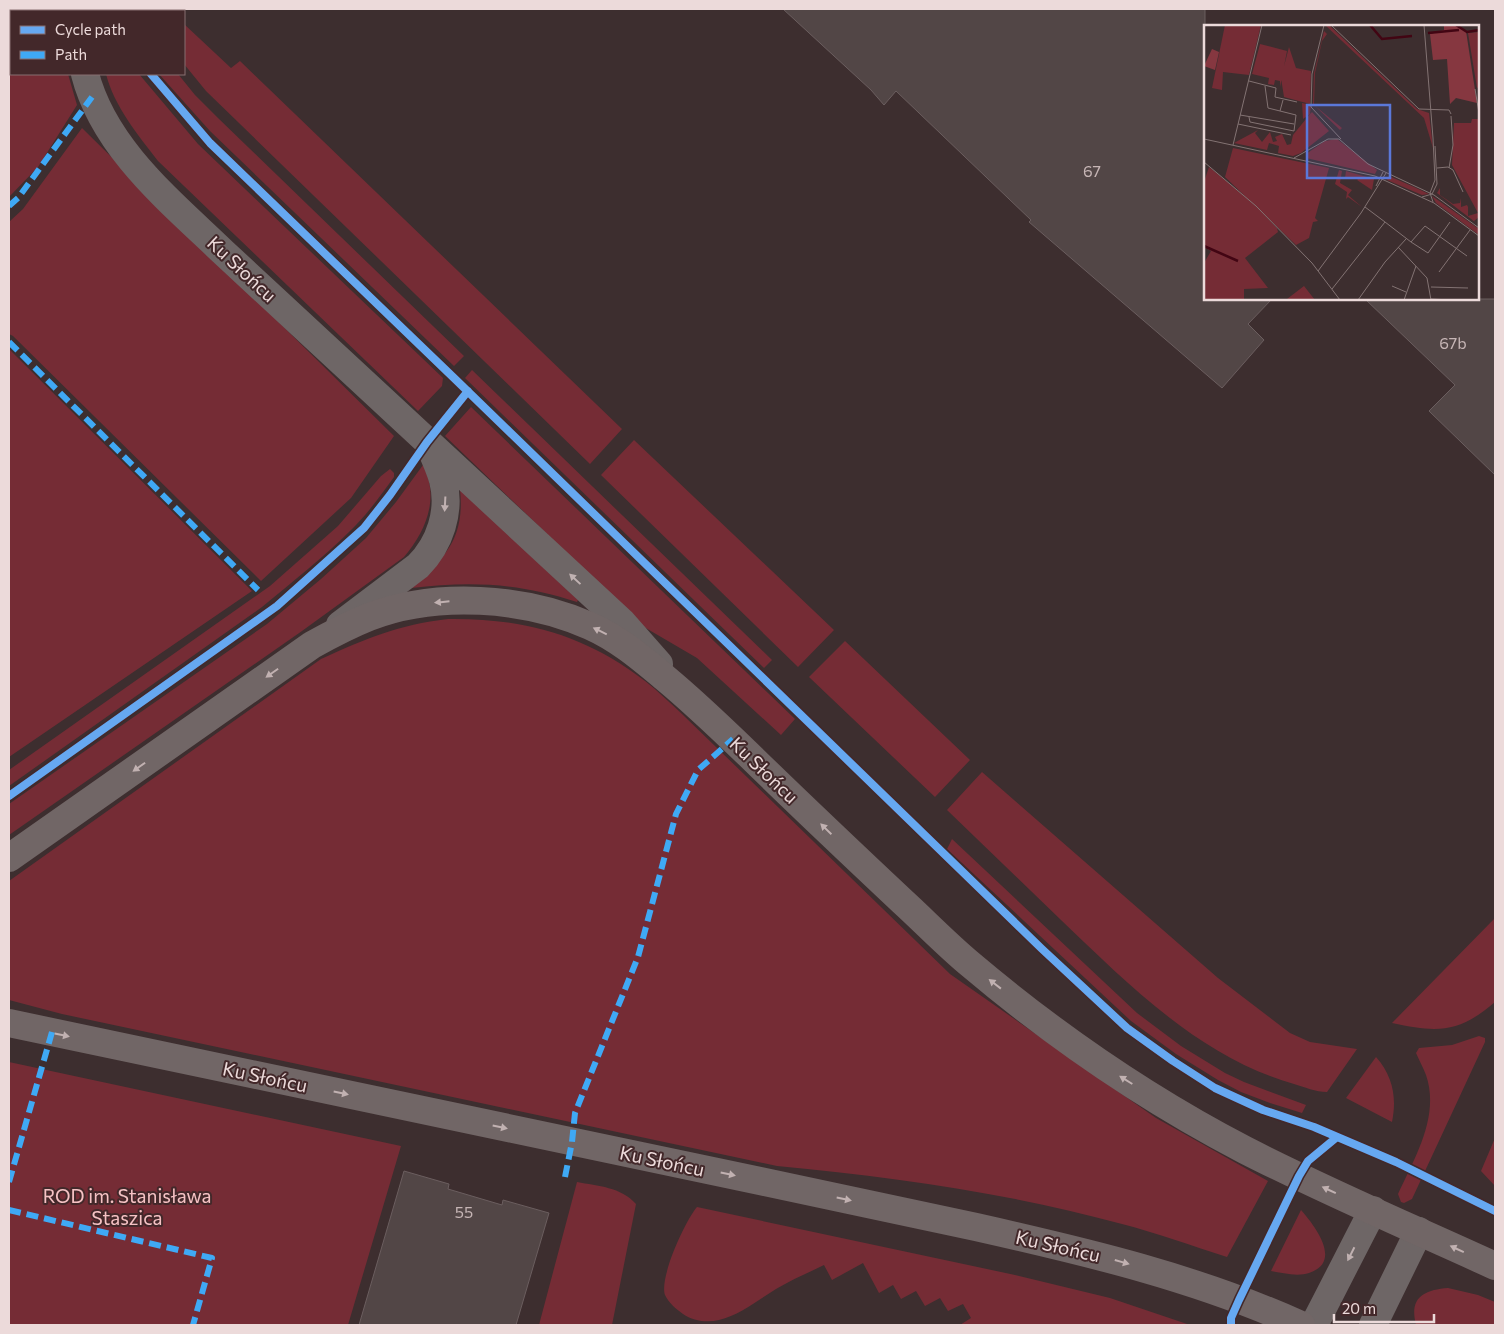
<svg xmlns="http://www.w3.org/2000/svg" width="1504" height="1334" viewBox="0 0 1504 1334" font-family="Commissioner,sans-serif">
<rect width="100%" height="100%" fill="#3d2e2f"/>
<path fill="#752c35" d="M 9,9 L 61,9 L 61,11 L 11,11 L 11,74 L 68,74 L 77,105 L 38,167 L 9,197 Z
M 184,24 L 231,68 L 240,61 L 622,429 L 590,464 L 206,91 L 184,64 Z
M 106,74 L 139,74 L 198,144 L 443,378 L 442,386 L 418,411 L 158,161 C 138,135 114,106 106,74 Z
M 159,74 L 178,74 L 195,95 L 218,118 L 464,356 L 454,366 L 210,131 Z
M 82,128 L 394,436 L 351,498 L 261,581 L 13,336 L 9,334 L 9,222 L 23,209 Z
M 9,349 L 252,591 L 9,757 Z
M 472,370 L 772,660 L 764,668 L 465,378 Z
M 471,407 L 795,719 L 781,735 L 697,658 L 644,627 L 445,436 Z
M 634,440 L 834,630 L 798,667 L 601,475 Z
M 423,465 C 440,498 426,531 404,557 L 302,631 L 9,835 L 9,804 L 267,624 L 321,579 L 366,538 L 396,502 Z
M 390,469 L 394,473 L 394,477 C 380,496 367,515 350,531 C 323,558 292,582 262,607 L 9,786 L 9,770 L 270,586 L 338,526 L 381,476 Z
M 460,489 L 578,600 L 577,602 C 518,583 472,581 411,588 C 446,557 465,538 460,489 Z
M 448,619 C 524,618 585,635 645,681 C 658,691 670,703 682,714 L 950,974 L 1156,1118 L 1268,1181 L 1227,1257 C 1192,1246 1157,1233 1122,1224 C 1009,1193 893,1177 777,1166 L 62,1014 L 9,1000 L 9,881 L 321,659 C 367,638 398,625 448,619 Z
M 845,641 L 970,760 L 935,797 L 809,677 Z
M 982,772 L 1218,978 L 1290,1033 L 1310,1042 L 1357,1049 L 1327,1092 C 1316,1092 1304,1087 1294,1084 C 1201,1058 1129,985 1061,920 C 1023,883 985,847 947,810 Z
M 952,839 L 1137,1013 L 1181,1046 L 1225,1073 L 1244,1082 L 1306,1105 L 1302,1113 L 1270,1103 L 1241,1092 L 1218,1080 L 1176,1054 L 1131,1021 L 947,849 Z
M 1495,918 L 1495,1002 C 1459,1033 1438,1033 1392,1023 Z
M 1479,1036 L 1485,1038 L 1485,1042 L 1412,1199 L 1404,1203 L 1401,1202 L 1398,1194 C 1415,1157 1440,1116 1426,1075 C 1423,1067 1419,1060 1416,1053 L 1419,1048 L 1452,1045 Z
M 1376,1057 C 1393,1076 1397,1098 1392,1122 L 1346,1098 Z
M 9,1062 L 401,1146 L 348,1325 L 9,1325 Z
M 1495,1138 L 1495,1186 L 1481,1171 Z
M 577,1182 C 598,1186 621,1187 636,1204 L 612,1325 L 539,1325 Z
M 697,1207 L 1015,1275 L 1110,1298 L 1190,1325 L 960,1325 L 971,1318 L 963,1304 L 948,1311 L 940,1298 L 925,1306 L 916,1291 L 901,1299 L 893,1285 L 879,1293 L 863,1263 L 832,1280 L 824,1265 C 808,1273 791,1280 776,1289 C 758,1300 740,1315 719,1320 C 707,1323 693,1321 683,1314 C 676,1309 669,1303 665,1295 C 659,1278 685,1221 697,1207 Z
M 1301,1210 C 1315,1226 1343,1262 1309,1273 C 1297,1277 1283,1273 1271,1271 Z
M 1448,1288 L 1478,1295 L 1495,1302 L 1495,1325 L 1416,1325 C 1409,1298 1423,1290 1448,1288 Z"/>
<path fill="#524646" stroke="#6b5e5f" d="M 783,9 L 1205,9 L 1205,299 L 1272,299 L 1248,324 L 1264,340 L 1222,388 L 1029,222 L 1031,220 L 896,91 L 884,105 L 871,90 Z
M 1365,299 L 1495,299 L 1495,475 L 1429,411 L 1455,385 Z
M 404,1171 L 449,1184 L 448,1189 L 502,1205 L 503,1200 L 549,1213 L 516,1325 L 359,1325 Z"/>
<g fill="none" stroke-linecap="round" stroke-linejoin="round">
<path stroke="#6e6666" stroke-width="28" d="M 76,9 L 76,11
M 85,74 C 104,148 170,201 223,252 L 622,622 L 659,664
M 340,625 L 418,566 C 440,544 451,511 443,480 C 440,469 435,458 430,447
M 1314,1325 L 1373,1210
M 1373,1325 L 1419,1231"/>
<path stroke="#716666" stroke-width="28" d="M 9,858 L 312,645 C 330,635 349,625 369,617 C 436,591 525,597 590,626 C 619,639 641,658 665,678 C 694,702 721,728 749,755 C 799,804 851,853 902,901 C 925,922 946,944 970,964 C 1054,1035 1147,1099 1245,1150 C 1327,1192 1412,1228 1495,1266
M 9,1023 C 260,1074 510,1128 760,1181 C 832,1196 904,1212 976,1227 C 1087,1252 1197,1278 1301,1325"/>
<path stroke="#3fa9f5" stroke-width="6" stroke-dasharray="12 6" stroke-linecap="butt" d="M 9,206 L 18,198 L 92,97
M 9,342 L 258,590
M 565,1177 L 572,1142 L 575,1113 L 638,957 L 676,814 L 698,770 L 733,739
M 9,1182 L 52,1032
M 9,1210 L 212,1258 L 193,1325"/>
<g stroke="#43282a" stroke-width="11">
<path id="cycleway" d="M 151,74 L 210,143 L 454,378 L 1042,949 L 1127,1028 L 1173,1061 L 1215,1088 L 1263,1110 L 1314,1127 L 1396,1162 L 1495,1211
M 9,796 L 277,606 L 364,528 L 390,495 L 427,442 L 468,391
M 1231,1325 L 1231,1318 L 1239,1300 L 1299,1176 L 1308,1161 L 1337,1137"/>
</g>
<use href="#cycleway" stroke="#66a8f1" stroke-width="8"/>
</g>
<defs><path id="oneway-solid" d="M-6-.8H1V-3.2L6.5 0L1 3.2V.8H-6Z" transform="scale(1.25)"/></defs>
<g fill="#c0b1b1">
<use href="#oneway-solid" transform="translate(445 504) rotate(93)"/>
<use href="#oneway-solid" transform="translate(575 579) rotate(-137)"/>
<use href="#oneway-solid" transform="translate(1351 1254) rotate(117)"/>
</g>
<g fill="#c1b1b1">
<use href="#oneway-solid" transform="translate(442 602) rotate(174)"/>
<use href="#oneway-solid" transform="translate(600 631) rotate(-154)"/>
<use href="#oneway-solid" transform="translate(272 673) rotate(145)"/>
<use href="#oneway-solid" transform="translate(139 767) rotate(145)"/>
<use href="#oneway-solid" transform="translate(826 829) rotate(-136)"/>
<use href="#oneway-solid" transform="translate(995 984) rotate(-142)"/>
<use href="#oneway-solid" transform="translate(62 1035) rotate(12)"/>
<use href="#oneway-solid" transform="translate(1126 1080) rotate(-148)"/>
<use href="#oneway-solid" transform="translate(341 1093) rotate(12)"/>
<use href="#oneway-solid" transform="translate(500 1127) rotate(12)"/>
<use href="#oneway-solid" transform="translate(728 1174) rotate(12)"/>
<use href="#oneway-solid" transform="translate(1329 1190) rotate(-155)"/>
<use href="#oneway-solid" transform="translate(844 1199) rotate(12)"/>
<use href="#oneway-solid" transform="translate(1457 1249) rotate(-155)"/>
<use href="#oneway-solid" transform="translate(1122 1262) rotate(16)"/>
</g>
<g text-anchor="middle" stroke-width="4" stroke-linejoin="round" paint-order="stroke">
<g font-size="16" fill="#c6b5b5">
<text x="1092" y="177">67</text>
<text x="1453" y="349">67b</text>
<text x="464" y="1218">55</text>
</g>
<g font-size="19" fill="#ecdada" stroke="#43282a">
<text transform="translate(242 269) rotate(43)" y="7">Ku Słońcu</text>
<text transform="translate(764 770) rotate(44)" y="7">Ku Słońcu</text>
<text transform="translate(265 1077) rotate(12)" y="7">Ku Słońcu</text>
<text transform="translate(662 1161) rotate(12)" y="7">Ku Słońcu</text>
<text transform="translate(1058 1246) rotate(13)" y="7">Ku Słońcu</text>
</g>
<g font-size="19" fill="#f6c2c4" stroke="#43282a">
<text x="127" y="1203">ROD im. Stanisława<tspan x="127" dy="22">Staszica</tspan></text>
</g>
</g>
<g transform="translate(1204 25)">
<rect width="275" height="275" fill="#3d2e2f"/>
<path d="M 21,0 L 57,0 L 45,50 L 19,47 L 18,65 L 8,63 ZM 121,0 L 125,0 L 213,84 L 225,88 L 229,123 L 220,93 ZM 120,6 L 123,9 L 118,16 L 111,48 L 110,80 L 138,103 L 136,105 L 109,79 L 110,48 ZM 275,7 L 275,62 L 273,63 L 264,8 ZM 56,19 L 83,26 L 76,62 L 76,56 L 71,55 L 70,60 L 64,59 L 65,53 L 48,49 ZM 85,22 L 92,43 L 107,46 L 106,79 L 80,72 L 77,53 ZM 98,78 L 107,80 L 106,89 L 108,87 L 125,106 L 97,128 L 89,131 L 74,128 L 75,121 L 65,118 L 63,125 L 30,118 L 54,105 L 51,108 L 58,117 L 66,107 L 69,117 L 73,116 L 71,112 L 78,109 L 83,120 L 87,119 L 89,110 L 106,89 L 99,94 ZM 268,94 L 275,94 L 275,192 L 270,196 L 275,200 L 233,168 L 236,163 L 236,170 L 249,179 L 256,178 L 257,173 L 257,182 L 263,180 L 264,182 L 264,191 L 274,188 L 248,140 L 250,98 L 267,98 ZM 133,114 L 173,145 L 171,149 L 102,133 L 102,129 L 121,116 ZM 29,123 L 125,143 L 111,193 L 114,196 L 109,197 L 105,213 L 92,220 L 21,152 ZM 5,142 L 48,177 L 73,203 L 74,207 L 41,233 L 64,263 L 40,264 L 40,275 L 0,275 L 0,238 L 7,226 L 0,222 L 0,157 ZM 135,145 L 138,146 L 136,158 L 148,165 L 144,170 L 158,182 L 144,172 L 142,174 L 143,167 L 131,159 ZM 142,146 L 170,154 L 168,165 L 153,155 L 156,152 L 141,153 ZM 185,151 L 210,162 L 225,169 L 218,170 L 183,155 ZM 228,171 L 275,204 L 275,210 L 232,178 ZM 100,261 L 111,275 L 82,275 L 83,274 Z" fill="#752c35"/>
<path d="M 240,0 L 254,0 L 262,6 L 273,78 L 252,73 L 246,79 L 243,34 L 229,35 L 226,9 L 240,5 ZM 8,24 L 15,27 L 11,45 L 0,41 Z" fill="#863740"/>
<path fill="none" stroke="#420513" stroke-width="2.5" d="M 166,0 L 178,14 L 208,11M 252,0 L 263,7 L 275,5M 224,8 L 255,5M 0,221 L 34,236"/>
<path fill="none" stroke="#837373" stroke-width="1" d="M 120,0 L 108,49 L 107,82 L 137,114M 127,0 L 215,84 L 245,85 L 247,89M 220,0 L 229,113 L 231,155 L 226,168 L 229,177M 45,56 L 72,63 L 71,72 L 93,77M 61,61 L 64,83 L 76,86 L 79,75M 271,64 L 275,88M 36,90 L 90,99M 45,92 L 46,97 L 90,106 L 92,90 L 76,86M 34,99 L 87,110M 0,114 L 171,151 L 230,178 L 275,211M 29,120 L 58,0M 90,133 L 124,114 L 135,114 L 164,139 L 230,170 L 275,203M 0,137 L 52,181 L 108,238 L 136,275M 233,143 L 244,142 L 249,145 L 259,167M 245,143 L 249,120 L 247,91M 172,161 L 179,147M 218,172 L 228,169 L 233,159 L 231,121M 161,182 L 181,197M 207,217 L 224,228 L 246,197M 194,222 L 223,253 L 227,275M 114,246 L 157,188 L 182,148M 235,247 L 266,205M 188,261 L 202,267M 227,262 L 264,263M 128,264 L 181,197 L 207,217 L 221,201 L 263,231M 227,274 L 247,275M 154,275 L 181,237 L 202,214M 200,275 L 212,241"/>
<path fill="#5b78d9" fill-opacity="0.15" stroke="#5b78d9" stroke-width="2.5" d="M 103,80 L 186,80 L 186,153 L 103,153 Z"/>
<rect width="275" height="275" fill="none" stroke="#ecdada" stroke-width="2.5"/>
</g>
<rect width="1504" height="1334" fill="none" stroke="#ecdada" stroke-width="20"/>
<rect x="10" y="10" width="175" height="65" fill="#43282a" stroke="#876f70"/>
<rect x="20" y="26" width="25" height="8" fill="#66a8f1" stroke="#876f70"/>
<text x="55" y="35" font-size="15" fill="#ecdada">Cycle path</text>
<rect x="20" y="51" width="25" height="8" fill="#3fa9f5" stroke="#876f70"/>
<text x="55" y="60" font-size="15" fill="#ecdada">Path</text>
<path d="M1334 1314v8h100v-8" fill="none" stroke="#ecdada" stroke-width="2.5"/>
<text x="1342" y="1314" font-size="15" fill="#ecdada" stroke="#43282a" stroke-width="4" paint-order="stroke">20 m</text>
</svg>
